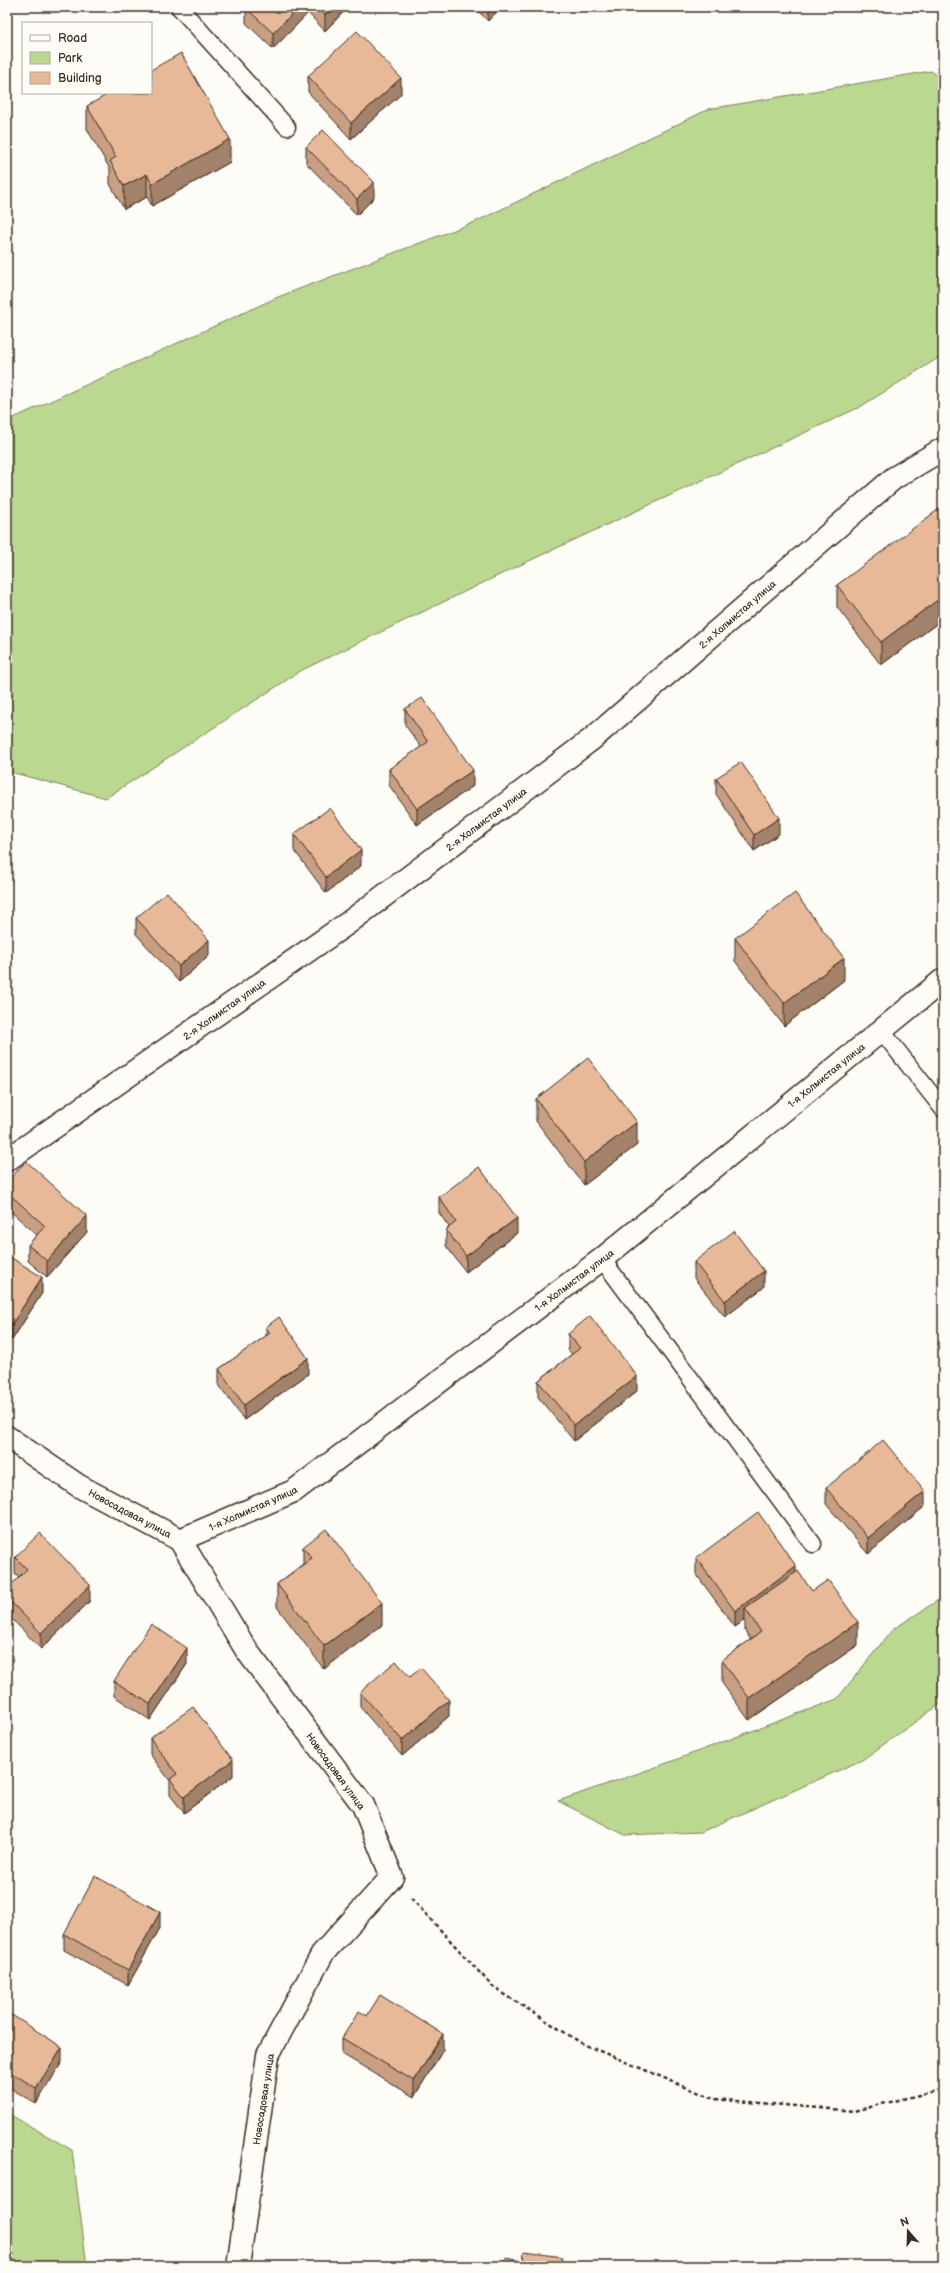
<svg xmlns="http://www.w3.org/2000/svg" width="950" height="2273" viewBox="0 0 950 2273" font-family="'Balsamiq Sans',sans-serif">
<rect width="100%" height="100%" fill="#fdfcf7"/>
<filter id="ink" filterUnits="userSpaceOnUse"><feTurbulence type="fractalNoise" baseFrequency=".025" numOctaves="2"/><feDisplacementMap in="SourceGraphic" scale="8" xChannelSelector="R" yChannelSelector="G"/><feConvolveMatrix kernelMatrix="1 2 1 2 8 2 1 2 1" color-interpolation-filters="sRGB"/></filter>
<g filter="url(#ink)">
<path fill="#bad890" stroke="#7a8157" d="M 931,71 L 943,79 L 943,355 L 860,407 L 516,567 L 302,670 L 106,798 L 7,771 L 7,421 L 278,297 L 475,222 L 709,109 Z
M 943,1597 L 943,1702 L 862,1760 L 701,1832 L 625,1835 L 558,1801 L 659,1766 L 837,1699 L 892,1630 Z
M 7,2113 L 72,2150 L 87,2266 L 7,2266 Z"/>
<g fill="none" stroke-linecap="round" stroke-linejoin="round">
<g stroke="#3b2a1e" stroke-width="19">
<path id="service" d="M 179,7 L 287,127
M 881,1030 L 943,1109
M 602,1259 L 813,1544"/>
</g>
<g stroke="#3b2a1e" stroke-width="25">
<path id="minor" d="M 7,1160 L 348,923 L 592,739 L 894,478 L 943,449
M 7,1437 L 79,1486 L 180,1540 L 247,1651 L 363,1805 L 392,1877 L 323,1953 L 268,2055 L 238,2266
M 180,1540 L 294,1491 L 602,1259 L 943,980"/>
</g>
<path stroke="#3b2a1e" stroke-width="2.5" stroke-dasharray="4 3" stroke-linecap="butt" d="M 411,1898 L 493,1987 L 583,2044 L 714,2099 L 854,2111 L 943,2089"/>
<use href="#service" stroke="#fdfcf7" stroke-width="16"/>
<use href="#minor" stroke="#fdfcf7" stroke-width="22"/>
</g>
<path fill="#c89f83" stroke="#3b2a1e" d="M 247,7 L 348,7 L 325,31 L 308,13 L 273,49 L 246,23 L 246,8 Z
M 474,7 L 502,7 L 488,21 Z
M 308,76 L 401,94 L 351,139 L 308,92 Z
M 87,106 L 230,162 L 152,206 L 147,197 L 124,209 L 110,184 L 110,169 L 87,129 Z
M 306,147 L 374,198 L 357,215 L 306,163 Z
M 943,515 L 943,619 L 881,665 L 837,607 L 837,585 Z
M 405,709 L 473,786 L 417,825 L 389,785 L 389,769 L 421,747 L 405,725 Z
M 716,778 L 779,834 L 754,851 L 716,794 Z
M 294,834 L 361,866 L 326,893 L 294,850 Z
M 136,918 L 209,956 L 179,982 L 136,934 Z
M 735,938 L 844,980 L 784,1026 L 735,961 Z
M 536,1099 L 637,1145 L 584,1185 L 536,1121 Z
M 7,1182 L 87,1232 L 47,1277 L 28,1261 L 28,1245 L 37,1235 L 7,1208 Z
M 439,1197 L 517,1233 L 466,1272 L 446,1246 L 446,1230 L 449,1227 L 439,1213 Z
M 7,1255 L 42,1293 L 12,1340 L 7,1337 Z
M 694,1262 L 764,1287 L 725,1317 L 694,1278 Z
M 266,1327 L 308,1374 L 244,1420 L 219,1385 L 219,1369 L 266,1336 Z
M 568,1334 L 637,1391 L 574,1441 L 538,1397 L 538,1381 L 572,1354 L 568,1350 Z
M 826,1488 L 925,1506 L 868,1554 L 826,1504 Z
M 303,1547 L 382,1625 L 324,1669 L 277,1607 L 277,1584 L 303,1564 Z
M 15,1557 L 90,1601 L 41,1649 L 7,1614 L 7,1589 L 19,1577 L 15,1573 Z
M 696,1558 L 796,1573 L 858,1645 L 749,1720 L 722,1683 L 722,1660 L 751,1640 L 745,1631 L 745,1620 L 735,1627 L 696,1574 Z
M 187,1664 L 150,1720 L 114,1696 L 114,1681 Z
M 410,1677 L 449,1716 L 402,1756 L 360,1707 L 360,1692 Z
M 150,1738 L 233,1776 L 184,1813 L 170,1795 L 170,1781 L 150,1754 Z
M 160,1928 L 128,1985 L 64,1950 L 64,1934 Z
M 7,2012 L 62,2062 L 36,2104 L 7,2086 Z
M 367,2016 L 443,2050 L 414,2097 L 342,2054 L 342,2038 Z"/>
<path fill="#a2826a" stroke="#3b2a1e" d="M 299,7 L 308,7 L 308,13 L 273,49 L 273,33 Z
M 333,7 L 348,7 L 325,31 L 325,15 Z
M 488,7 L 502,7 L 488,21 Z
M 401,78 L 401,94 L 351,139 L 351,123 Z
M 230,139 L 230,162 L 152,206 L 152,184 Z
M 147,174 L 147,197 L 124,209 L 124,186 Z
M 374,182 L 374,198 L 357,215 L 357,199 Z
M 943,596 L 943,619 L 881,665 L 881,642 Z
M 473,770 L 473,786 L 417,825 L 417,809 Z
M 779,818 L 779,834 L 754,851 L 754,835 Z
M 361,850 L 361,866 L 326,893 L 326,877 Z
M 209,940 L 209,956 L 179,982 L 179,966 Z
M 844,958 L 844,980 L 784,1026 L 784,1003 Z
M 637,1122 L 637,1145 L 584,1185 L 584,1162 Z
M 87,1216 L 87,1232 L 47,1277 L 47,1261 Z
M 517,1218 L 517,1233 L 466,1272 L 466,1256 Z
M 764,1271 L 764,1287 L 725,1317 L 725,1301 Z
M 42,1277 L 42,1293 L 12,1340 L 12,1324 Z
M 308,1358 L 308,1374 L 244,1420 L 244,1405 Z
M 637,1376 L 637,1391 L 574,1441 L 574,1425 Z
M 925,1491 L 925,1506 L 868,1554 L 868,1538 Z
M 796,1566 L 796,1582 L 745,1608 L 745,1620 L 735,1627 L 735,1611 Z
M 90,1585 L 90,1601 L 41,1649 L 41,1633 Z
M 382,1603 L 382,1625 L 324,1669 L 324,1646 Z
M 858,1622 L 858,1645 L 749,1720 L 749,1698 Z
M 187,1648 L 187,1664 L 150,1720 L 150,1704 Z
M 449,1700 L 449,1716 L 402,1756 L 402,1740 Z
M 233,1760 L 233,1776 L 184,1813 L 184,1797 Z
M 160,1912 L 160,1928 L 128,1985 L 128,1970 Z
M 443,2034 L 443,2050 L 414,2097 L 414,2081 Z
M 62,2047 L 62,2062 L 36,2104 L 36,2088 Z"/>
<path fill="#e8b998" stroke="#3b2a1e" d="M 247,7 L 299,7 L 273,33 L 246,8 Z
M 318,7 L 333,7 L 325,15 Z
M 357,31 L 401,78 L 351,123 L 308,76 Z
M 181,53 L 230,139 L 152,184 L 147,174 L 124,186 L 110,161 L 116,157 L 87,106 L 110,93 L 151,93 L 151,70 Z
M 323,130 L 374,182 L 357,199 L 306,147 Z
M 939,509 L 943,515 L 943,596 L 881,642 L 837,585 Z
M 422,698 L 473,770 L 417,809 L 389,769 L 428,742 L 405,709 Z
M 741,762 L 779,818 L 754,835 L 716,778 Z
M 330,808 L 361,850 L 326,877 L 294,834 Z
M 167,892 L 209,940 L 179,966 L 136,918 Z
M 795,893 L 844,958 L 784,1003 L 735,938 Z
M 588,1058 L 637,1122 L 584,1162 L 536,1099 Z
M 26,1161 L 87,1216 L 47,1261 L 28,1245 L 45,1226 L 7,1192 L 7,1182 Z
M 479,1167 L 517,1218 L 466,1256 L 446,1230 L 456,1222 L 439,1197 Z
M 734,1231 L 764,1271 L 725,1301 L 694,1262 Z
M 7,1255 L 42,1277 L 12,1324 L 7,1321 Z
M 590,1316 L 637,1376 L 574,1425 L 538,1381 L 580,1348 L 568,1334 Z
M 279,1317 L 308,1358 L 244,1405 L 219,1369 L 270,1333 L 266,1327 Z
M 883,1440 L 925,1491 L 868,1538 L 826,1488 Z
M 758,1512 L 796,1566 L 735,1611 L 696,1558 Z
M 326,1529 L 382,1603 L 324,1646 L 277,1584 L 312,1558 L 303,1547 Z
M 40,1533 L 90,1585 L 41,1633 L 7,1598 L 7,1589 L 27,1569 L 15,1557 Z
M 798,1571 L 812,1591 L 828,1580 L 858,1622 L 749,1698 L 722,1660 L 761,1632 L 745,1608 Z
M 151,1624 L 187,1648 L 150,1704 L 114,1681 Z
M 396,1661 L 410,1677 L 421,1668 L 449,1700 L 402,1740 L 360,1692 Z
M 193,1707 L 233,1760 L 184,1797 L 170,1779 L 177,1774 L 150,1738 Z
M 95,1876 L 160,1912 L 128,1970 L 64,1934 Z
M 380,1995 L 443,2034 L 414,2081 L 342,2038 L 359,2011 L 367,2016 Z
M 7,2012 L 62,2047 L 36,2088 L 7,2070 Z
M 524,2252 L 563,2257 L 561,2266 L 505,2266 L 506,2258 L 523,2261 Z"/>
</g>
<g text-anchor="middle" stroke-width="3.5" stroke-linejoin="round" paint-order="stroke">
<g font-size="10" fill="#3b2a1e" stroke="#fdfcf7">
<text transform="translate(737 614) rotate(-41)" y="4">2-я Холмистая улица</text>
<text transform="translate(486 819) rotate(-37)" y="4">2-я Холмистая улица</text>
<text transform="translate(224 1009) rotate(-35)" y="4">2-я Холмистая улица</text>
<text transform="translate(826 1075) rotate(-39)" y="4">1-я Холмистая улица</text>
<text transform="translate(574 1280) rotate(-37)" y="4">1-я Холмистая улица</text>
<text transform="translate(253 1508) rotate(-24)" y="4">1-я Холмистая улица</text>
<text transform="translate(130 1513) rotate(28)" y="4">Новосадовая улица</text>
<text transform="translate(336 1771) rotate(54)" y="4">Новосадовая улица</text>
<text transform="translate(263 2099) rotate(-81)" y="4">Новосадовая улица</text>
</g>
</g>
<rect width="950" height="2273" fill="none" stroke="#fdfcf7" stroke-width="24"/>
<rect x="12" y="12" width="926" height="2249" fill="none" stroke="#3b2a1e" stroke-width="1.5" filter="url(#ink)"/>
<rect x="22" y="22" width="130" height="72" fill="#fdfcf7" stroke="#afa8a0"/>
<rect x="30" y="35" width="20" height="6" fill="#fdfcf7" stroke="#afa8a0"/>
<text x="58" y="42" font-size="12" fill="#3b2a1e">Road</text>
<rect x="30" y="52" width="20" height="12" fill="#bad890" stroke="#afa8a0"/>
<text x="58" y="62" font-size="12" fill="#3b2a1e">Park</text>
<rect x="30" y="72" width="20" height="12" fill="#e8b998" stroke="#afa8a0"/>
<text x="58" y="82" font-size="12" fill="#3b2a1e">Building</text>
<g transform="translate(908 2231) rotate(340)" stroke="#fdfcf7" stroke-width="3" paint-order="stroke">
<path d="M0-3L7 15L0 10L-7 15Z" fill="#3b2a1e"/>
<text y="-6" font-size="11" font-weight="bold" text-anchor="middle" fill="#3b2a1e">N</text>
</g>
</svg>
